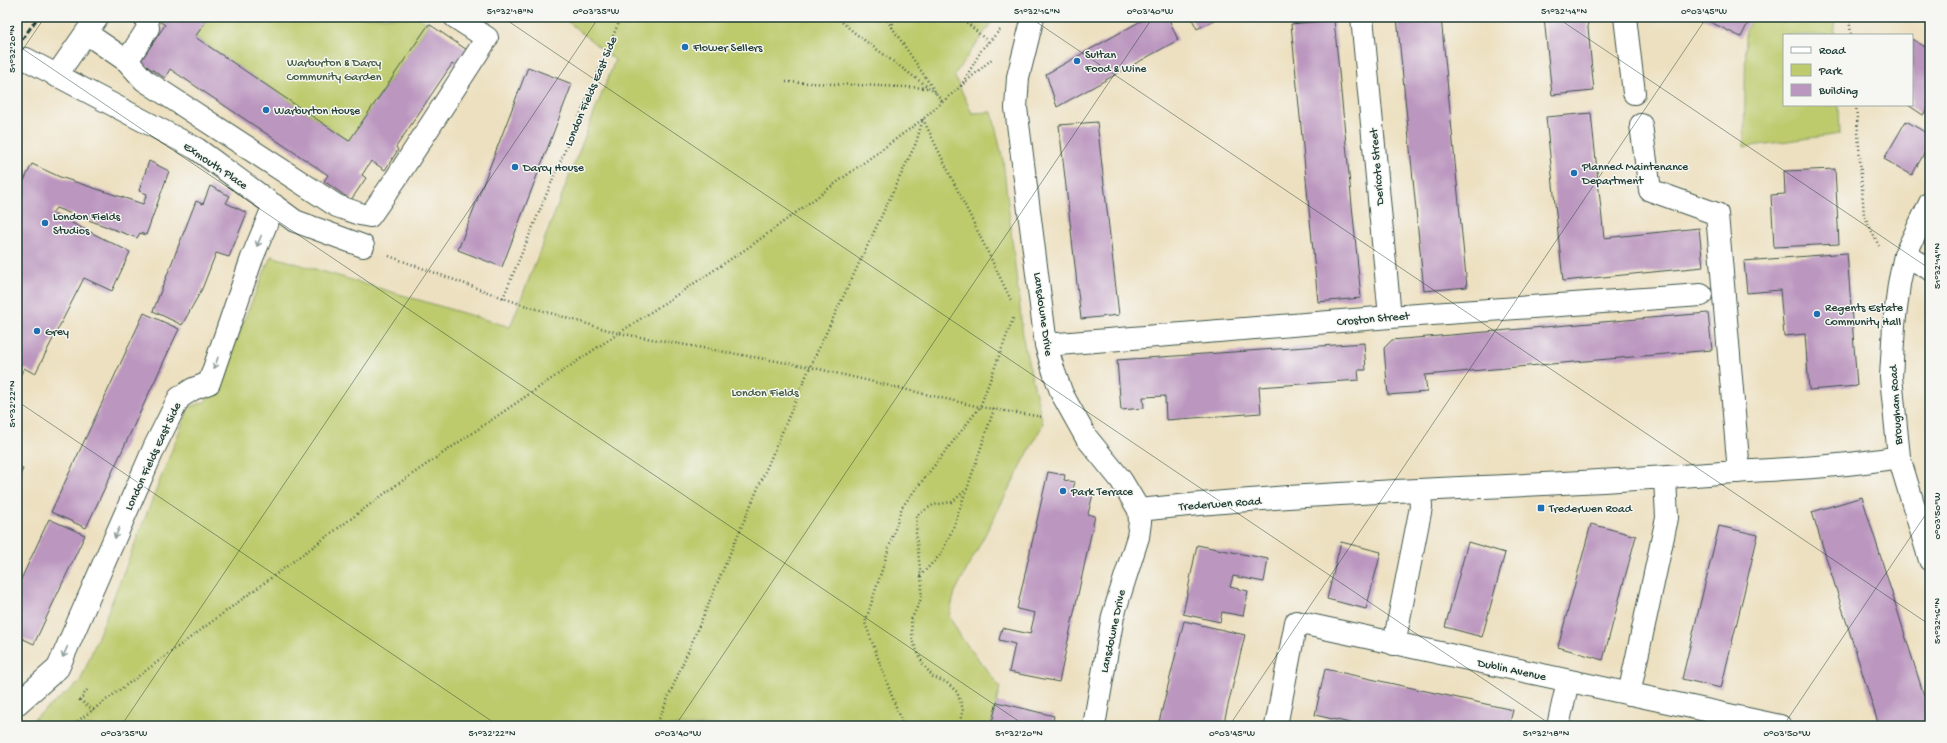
<svg xmlns="http://www.w3.org/2000/svg" width="1947" height="743" viewBox="0 0 1947 743" font-family="'Gochi Hand',sans-serif">
<rect width="100%" height="100%" fill="#f6f6f2"/>
<filter id="ink" filterUnits="userSpaceOnUse"><feTurbulence type="fractalNoise" baseFrequency=".025" numOctaves="2"/><feDisplacementMap in="SourceGraphic" scale="8" xChannelSelector="R" yChannelSelector="G"/><feConvolveMatrix kernelMatrix="1 2 1 2 8 2 1 2 1" color-interpolation-filters="sRGB"/></filter>
<filter id="wash" filterUnits="userSpaceOnUse"><feTurbulence type="fractalNoise" baseFrequency=".012" numOctaves="4" result="noise"/><feDisplacementMap in="SourceGraphic" scale="16" xChannelSelector="R" yChannelSelector="G"/><feGaussianBlur stdDeviation="0.9" result="paint"/><feColorMatrix in="noise" values="0 0 0 0 0 0 0 0 0 0 0 0 0 0 0 0 0 1.4 0 .05"/><feComposite in="paint" operator="in"/></filter>
<g filter="url(#wash)">
<rect width="100%" height="100%" fill="#ede0c0"/>
<path fill="#bdcb6d" stroke="#6e8450" d="M 209,17 L 418,17 L 429,24 L 349,141 L 195,37 Z
M 562,17 L 999,17 L 992,22 L 954,75 L 972,113 L 992,112 L 1003,160 L 1024,344 L 1043,424 L 955,592 L 949,616 L 961,637 L 1000,687 L 991,726 L 25,726 L 80,682 L 189,407 L 205,402 L 216,387 L 271,256 L 510,327 L 615,60 Z
M 1753,17 L 1834,17 L 1835,35 L 1784,35 L 1784,105 L 1839,105 L 1840,134 L 1744,147 L 1746,31 Z"/>
<g id="blocks">
<path fill="#bb96bf" d="M 153,17 L 209,17 L 195,37 L 349,141 L 429,24 L 470,52 L 459,69 L 452,64 L 396,147 L 398,150 L 385,170 L 371,161 L 362,175 L 366,178 L 351,200 L 324,181 L 328,175 L 170,69 L 165,78 L 140,62 L 165,25 Z
M 1148,17 L 1168,17 L 1178,40 L 1057,107 L 1046,74 Z
M 1191,17 L 1220,17 L 1197,29 Z
M 1397,17 L 1441,17 L 1467,287 L 1424,291 Z
M 1544,17 L 1587,17 L 1594,91 L 1552,95 Z
M 1700,17 L 1751,17 L 1741,37 Z
M 1334,20 L 1361,298 L 1318,302 L 1291,24 Z
M 1912,39 L 1930,50 L 1930,104 L 1923,115 L 1908,105 L 1912,105 Z
M 528,67 L 572,84 L 502,267 L 458,250 Z
M 1591,113 L 1604,238 L 1699,228 L 1703,267 L 1563,281 L 1546,117 Z
M 1906,121 L 1930,135 L 1930,143 L 1912,175 L 1884,159 Z
M 1097,122 L 1119,315 L 1081,319 L 1059,125 Z
M 17,160 L 21,162 L 17,170 Z
M 149,161 L 169,171 L 146,235 L 140,233 L 137,238 L 56,208 L 52,213 L 130,252 L 112,291 L 84,278 L 35,374 L 24,368 L 17,382 L 17,195 L 32,164 L 60,177 L 143,204 L 147,194 L 139,191 Z
M 1835,169 L 1839,244 L 1774,247 L 1771,195 L 1785,194 L 1784,171 Z
M 210,186 L 230,196 L 226,203 L 247,213 L 229,257 L 216,253 L 202,289 L 182,325 L 153,311 L 196,201 L 203,204 Z
M 1847,253 L 1857,386 L 1809,390 L 1805,334 L 1784,336 L 1780,290 L 1747,293 L 1744,261 Z
M 144,313 L 179,329 L 86,528 L 51,512 Z
M 1708,313 L 1712,350 L 1425,375 L 1427,392 L 1388,395 L 1384,348 L 1392,340 Z
M 1364,343 L 1366,370 L 1358,370 L 1359,380 L 1259,387 L 1261,413 L 1166,420 L 1165,396 L 1143,397 L 1144,408 L 1121,410 L 1117,360 Z
M 1926,386 L 1930,389 L 1930,401 Z
M 17,466 L 23,469 L 17,481 Z
M 1048,472 L 1065,475 L 1064,480 L 1075,482 L 1073,489 L 1093,494 L 1088,514 L 1095,516 L 1059,682 L 1009,672 L 1015,644 L 999,640 L 1002,628 L 1030,634 L 1035,613 L 1017,609 Z
M 1862,497 L 1930,715 L 1930,726 L 1879,726 L 1812,512 Z
M 49,519 L 85,535 L 34,644 L 17,636 L 17,588 Z
M 1591,524 L 1636,536 L 1603,660 L 1558,647 Z
M 1719,526 L 1758,535 L 1721,688 L 1682,679 Z
M 1341,542 L 1381,552 L 1366,609 L 1327,599 Z
M 1468,542 L 1505,553 L 1482,637 L 1445,627 Z
M 1197,545 L 1268,559 L 1264,582 L 1233,576 L 1230,587 L 1248,591 L 1243,616 L 1222,612 L 1220,622 L 1183,614 Z
M 1184,621 L 1245,635 L 1223,726 L 1158,726 Z
M 1325,669 L 1513,710 L 1509,726 L 1363,726 L 1315,715 Z
M 997,702 L 1054,716 L 1052,726 L 991,726 Z"/>
</g>
</g>
<g filter="url(#ink)">
<use href="#blocks" fill-opacity="0" stroke="#3e5549" stroke-width="1"/>
<g fill="none" stroke-linecap="round" stroke-linejoin="round">
<g stroke="#3e5549" stroke-width="24">
<path id="minor" d="M 1033,17 L 1018,77 L 1016,108 L 1046,345 L 1054,372 L 1062,394 L 1086,437 L 1121,480 L 1139,510 L 1140,522 L 1138,537 L 1113,616 L 1094,726
M 1362,17 L 1390,317
M 1625,17 L 1634,93
M 86,33 L 127,61 L 144,80 L 337,206 L 360,214 L 370,216 L 395,180 L 487,38 L 455,17
M 26,59 L 197,149 L 295,221 L 363,246
M 127,61 L 148,28 L 146,17
M 56,76 L 97,17
M 1641,125 L 1650,190 L 1717,214 L 1739,472
M 1930,203 L 1905,255 L 1899,284 L 1894,325 L 1891,377 L 1899,457 L 1930,560
M 1905,255 L 1930,269
M 1046,345 L 1390,317 L 1701,295
M 1139,510 C 1328,489 1519,489 1708,474 C 1772,469 1836,468 1899,457
M 1394,644 L 1421,507 L 1420,490
M 1629,694 L 1667,518 L 1665,478
M 17,704 L 58,668 L 155,446 L 179,398 L 193,389 L 209,383 L 252,258 L 274,205
M 1276,726 L 1296,622 L 1780,726
M 1558,726 L 1568,681"/>
</g>
<path stroke="#3e5549" stroke-width="2.5" stroke-dasharray="1 3" stroke-linecap="butt" d="M 836,17 L 856,34 L 936,93
M 885,17 L 942,102
M 961,17 L 988,42
M 1849,17 L 1851,35
M 892,28 L 894,17
M 786,82 L 929,88
M 961,86 L 982,49 L 1000,30
M 1856,105 L 1864,215 L 1879,246
M 923,119 L 1011,300
M 389,256 L 520,304 L 618,333 L 810,367 L 980,407 L 1043,417
M 503,298 L 621,17
M 920,576 L 941,554 L 954,526 L 966,490
M 87,690 L 80,700 L 93,710
M 71,726 L 395,486 L 595,349 L 752,245 L 923,119 L 993,58
M 656,726 L 810,367 L 916,143 L 923,119
M 903,726 L 865,623 L 902,507 L 980,407 L 1014,316
M 959,726 L 963,709 L 957,692 L 946,682 L 933,677 L 923,664 L 913,642 L 911,620 L 921,599 L 922,586 L 916,534 L 917,515 L 933,505 L 952,502 L 967,489 L 994,409"/>
<use href="#minor" stroke="#fff" stroke-width="22"/>
<path stroke="#1f3d34" stroke-width="3" stroke-dasharray="6 3" stroke-linecap="butt" d="M 17,47 L 38,17"/>
</g>
<defs><path id="oneway-shaft" d="M-6 0H5M1.5-3L5.5 0L1.5 3" fill="none" stroke-width="1.6" stroke-linecap="round" stroke-linejoin="round"/></defs>
<g stroke="#8f9e9a">
<use href="#oneway-shaft" transform="translate(259 241) rotate(112)"/>
<use href="#oneway-shaft" transform="translate(216 363) rotate(109)"/>
<use href="#oneway-shaft" transform="translate(117 533) rotate(114)"/>
<use href="#oneway-shaft" transform="translate(65 652) rotate(114)"/>
</g>
</g>
<path fill="none" stroke="#1f3d34" stroke-width="1" stroke-opacity="0.45" d="M 502,17 L 1553,726M 1029,17 L 1930,625M 1556,17 L 1930,269M 17,45 L 1026,726M 17,58 L 45,17M 17,401 L 499,726M 121,726 L 599,17M 675,726 L 1153,17M 1229,726 L 1707,17M 1783,726 L 1930,508"/>
<g fill="#1f6fb2" stroke="#f6f6f2" stroke-width="1.5">
<circle cx="685" cy="47" r="4"/>
<circle cx="1077" cy="61" r="4"/>
<circle cx="266" cy="110" r="4"/>
<circle cx="515" cy="167" r="4"/>
<circle cx="1574" cy="173" r="4"/>
<circle cx="45" cy="223" r="4"/>
<circle cx="1817" cy="314" r="4"/>
<circle cx="37" cy="331" r="4"/>
<circle cx="1063" cy="491" r="4"/>
<rect x="1537" y="504" width="8" height="8" rx="2"/>
</g>
<g text-anchor="middle" stroke-width="3" stroke-linejoin="round" paint-order="stroke">
<g font-size="12" fill="#1f3d34" stroke="#f6f6f2" text-anchor="start">
<text x="693" y="51">Flower Sellers</text>
<text x="1085" y="58">Sultan<tspan x="1085" dy="14">Food &amp; Wine</tspan></text>
<text x="274" y="114">Warburton House</text>
<text x="1582" y="170">Planned Maintenance<tspan x="1582" dy="14">Department</tspan></text>
<text x="523" y="171">Darcy House</text>
<text x="53" y="220">London Fields<tspan x="53" dy="14">Studios</tspan></text>
<text x="1825" y="311">Regents Estate<tspan x="1825" dy="14">Community Hall</tspan></text>
<text x="45" y="335">Grey</text>
<text x="1071" y="495">Park Terrace</text>
<text x="1549" y="512">Trederwen Road</text>
</g>
<g font-size="12" fill="#3f593f" stroke="#f6f6f2">
<text x="334" y="66">Warburton &amp; Darcy<tspan x="334" dy="14">Community Garden</tspan></text>
<text x="765" y="396">London Fields</text>
</g>
<g font-size="12" fill="#1f3d34" stroke="#f6f6f2">
<text transform="translate(590 91) rotate(-67)" y="4">London Fields East Side</text>
<text transform="translate(216 165) rotate(34)" y="4">Exmouth Place</text>
<text transform="translate(1376 167) rotate(-95)" y="4">Dericote Street</text>
<text transform="translate(1044 314) rotate(82)" y="4">Lansdowne Drive</text>
<text transform="translate(1373 318) rotate(-5)" y="4">Croston Street</text>
<text transform="translate(1895 405) rotate(-94)" y="4">Brougham Road</text>
<text transform="translate(152 456) rotate(-65)" y="4">London Fields East Side</text>
<text transform="translate(1220 503) rotate(-4)" y="4">Trederwen Road</text>
<text transform="translate(1112 631) rotate(-78)" y="4">Lansdowne Drive</text>
<text transform="translate(1512 669) rotate(12)" y="4">Dublin Avenue</text>
</g>
</g>
<rect width="1947" height="743" fill="none" stroke="#f6f6f2" stroke-width="44"/>
<rect x="1783" y="34" width="130" height="72" fill="#f6f6f2" stroke="#a0aca6"/>
<rect x="1791" y="47" width="20" height="6" fill="#ffffff" stroke="#a0aca6"/>
<text x="1819" y="54" font-size="12" fill="#1f3d34">Road</text>
<rect x="1791" y="64" width="20" height="12" fill="#bdcb6d" stroke="#a0aca6"/>
<text x="1819" y="74" font-size="12" fill="#1f3d34">Park</text>
<rect x="1791" y="84" width="20" height="12" fill="#bb96bf" stroke="#a0aca6"/>
<text x="1819" y="94" font-size="12" fill="#1f3d34">Building</text>
<rect x="22" y="22" width="1903" height="699" fill="none" stroke="#1f3d34" stroke-width="1.5"/>
<g font-size="10" text-anchor="middle" fill="#1f3d34">
<text x="510" y="14">51°32'18"N</text>
<text x="596" y="14">0°03'35"W</text>
<text x="1037" y="14">51°32'16"N</text>
<text x="1150" y="14">0°03'40"W</text>
<text x="1564" y="14">51°32'14"N</text>
<text x="1704" y="14">0°03'45"W</text>
<text transform="translate(11 49) rotate(-90)" y="4">51°32'20"N</text>
<text transform="translate(1936 266) rotate(-90)" y="4">51°32'14"N</text>
<text transform="translate(11 404) rotate(-90)" y="4">51°32'22"N</text>
<text transform="translate(1936 516) rotate(-90)" y="4">0°03'50"W</text>
<text transform="translate(1936 621) rotate(-90)" y="4">51°32'16"N</text>
<text x="124" y="736">0°03'35"W</text>
<text x="492" y="736">51°32'22"N</text>
<text x="678" y="736">0°03'40"W</text>
<text x="1019" y="736">51°32'20"N</text>
<text x="1232" y="736">0°03'45"W</text>
<text x="1546" y="736">51°32'18"N</text>
<text x="1787" y="736">0°03'50"W</text>
</g>
</svg>
